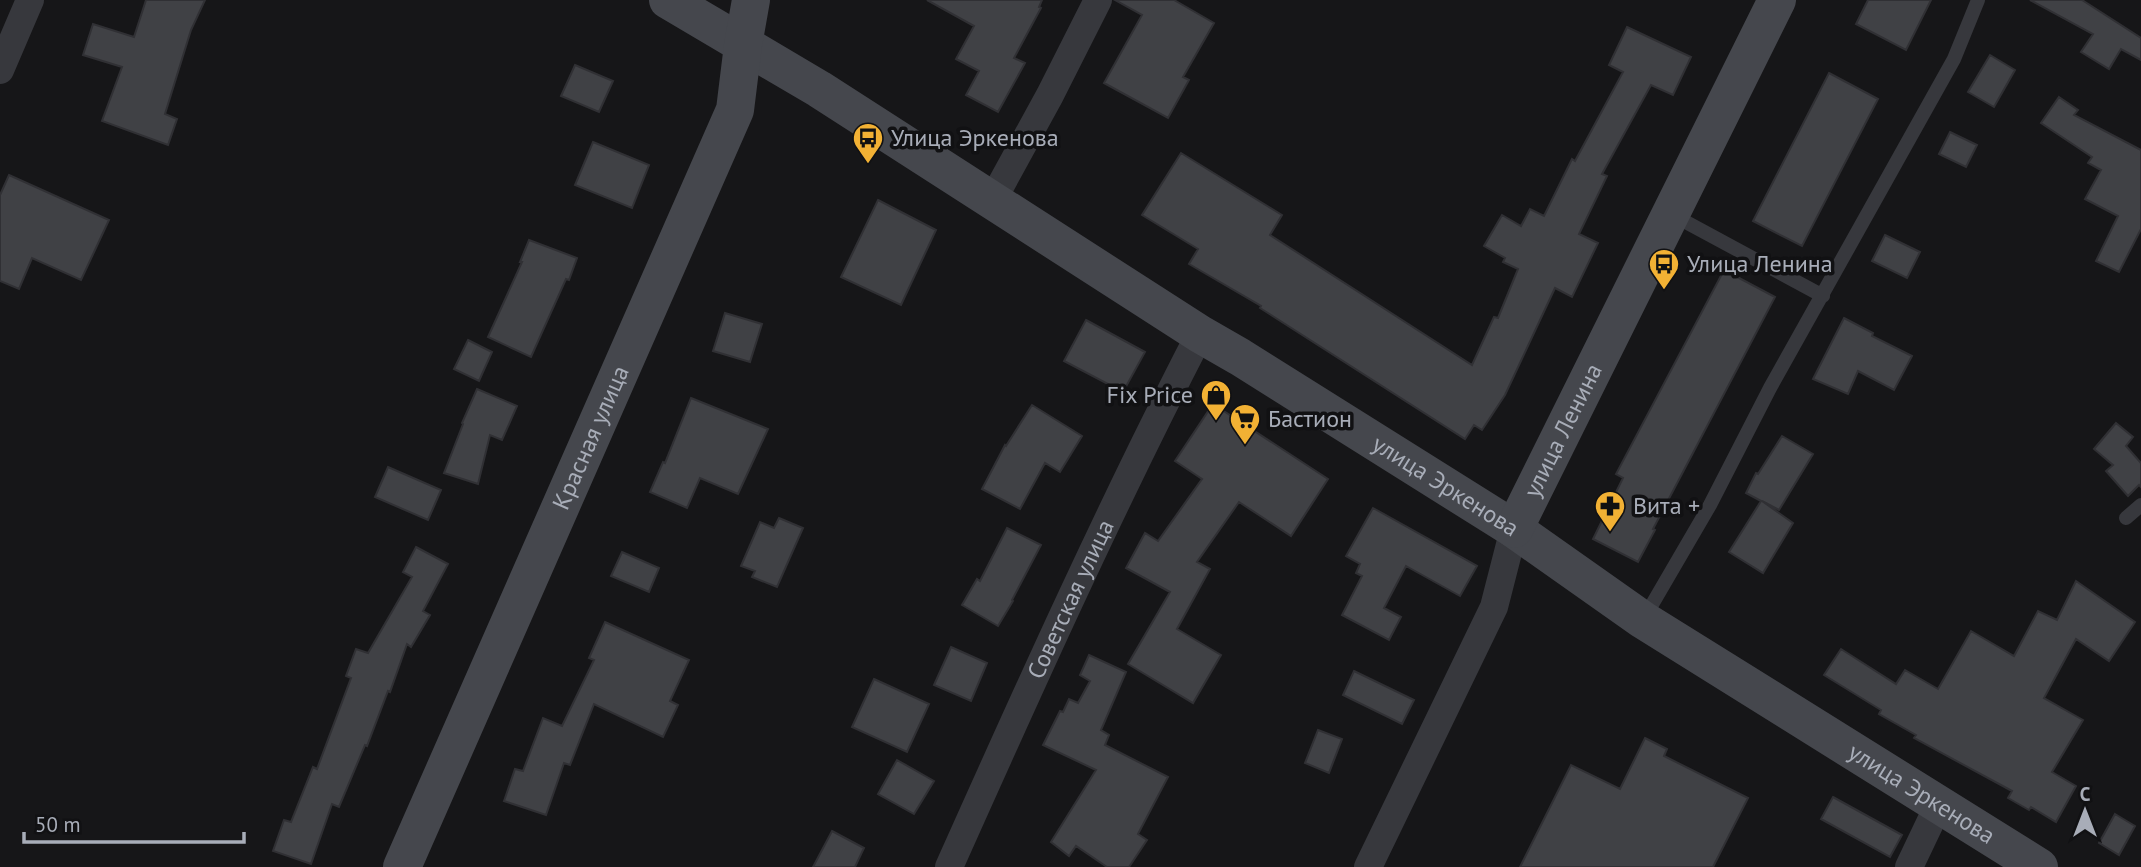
<svg xmlns="http://www.w3.org/2000/svg" width="2141" height="867" viewBox="0 0 2141 867" font-family="'PT Sans',sans-serif">
<rect width="100%" height="100%" fill="#161618"/>
<path fill="#404145" stroke="#303034" stroke-width="2" d="M 146,0 L 205,0 L 191,30 L 165,114 L 177,119 L 168,145 L 102,121 L 122,67 L 83,55 L 93,24 L 134,37 Z
M 927,0 L 1042,0 L 1039,7 L 1041,8 L 1014,58 L 1025,63 L 998,112 L 966,95 L 979,71 L 956,59 L 974,26 Z
M 1115,0 L 1174,0 L 1214,23 L 1183,77 L 1189,80 L 1168,118 L 1104,83 L 1142,15 Z
M 1868,0 L 1931,0 L 1906,50 L 1856,24 Z
M 2030,0 L 2082,0 L 2141,38 L 2141,60 L 2121,49 L 2109,69 L 2081,52 L 2093,34 Z
M 1627,27 L 1691,57 L 1673,95 L 1651,85 L 1602,174 L 1607,176 L 1579,234 L 1598,243 L 1572,297 L 1555,288 L 1505,395 L 1482,430 L 1474,425 L 1465,439 L 1260,308 L 1261,306 L 1189,264 L 1198,249 L 1142,215 L 1181,153 L 1282,215 L 1270,235 L 1472,365 L 1494,317 L 1498,318 L 1518,269 L 1503,262 L 1505,258 L 1484,246 L 1502,215 L 1521,226 L 1530,209 L 1544,216 L 1572,159 L 1575,161 L 1623,72 L 1609,65 Z
M 1990,55 L 2015,70 L 1994,107 L 1968,92 Z
M 575,65 L 613,81 L 599,112 L 561,96 Z
M 1829,73 L 1878,99 L 1802,246 L 1753,221 Z
M 2059,97 L 2078,110 L 2074,115 L 2141,150 L 2141,229 L 2119,272 L 2096,261 L 2118,216 L 2085,199 L 2101,170 L 2088,163 L 2092,157 L 2041,123 Z
M 1950,132 L 1977,145 L 1966,167 L 1939,154 Z
M 593,142 L 649,165 L 632,208 L 575,185 Z
M 9,175 L 109,220 L 81,280 L 32,258 L 19,289 L 0,281 L 0,195 Z
M 878,200 L 936,230 L 901,305 L 841,277 Z
M 1885,235 L 1920,252 L 1907,278 L 1872,261 Z
M 529,240 L 577,258 L 569,280 L 566,279 L 531,357 L 488,337 L 522,262 L 520,262 Z
M 1724,270 L 1775,297 L 1653,529 L 1655,530 L 1638,562 L 1593,539 L 1623,478 L 1616,474 Z
M 725,313 L 762,324 L 750,362 L 713,351 Z
M 1844,318 L 1873,333 L 1872,336 L 1912,356 L 1894,390 L 1858,371 L 1848,394 L 1813,379 Z
M 1086,320 L 1145,352 L 1123,392 L 1064,361 Z
M 468,340 L 492,352 L 479,381 L 454,369 Z
M 477,389 L 517,406 L 502,440 L 490,435 L 478,484 L 444,473 L 463,424 L 462,423 Z
M 691,398 L 768,429 L 738,494 L 700,478 L 687,508 L 650,492 L 663,462 L 665,463 Z
M 1213,404 L 1328,479 L 1291,536 L 1239,502 L 1197,562 L 1210,569 L 1177,629 L 1221,655 L 1193,703 L 1128,664 L 1170,592 L 1126,568 L 1145,533 L 1158,541 L 1202,479 L 1175,461 Z
M 1032,405 L 1082,436 L 1060,472 L 1045,463 L 1020,509 L 982,489 L 1005,445 L 1006,446 Z
M 2116,423 L 2133,437 L 2126,446 L 2141,463 L 2141,487 L 2139,485 L 2128,496 L 2106,471 L 2113,465 L 2094,449 Z
M 1782,436 L 1813,454 L 1779,510 L 1762,501 L 1793,523 L 1763,573 L 1729,552 L 1761,501 L 1746,493 L 1756,473 L 1758,474 Z
M 388,467 L 441,490 L 428,520 L 375,497 Z
M 1373,508 L 1477,566 L 1460,596 L 1406,566 L 1384,608 L 1401,617 L 1389,640 L 1342,615 L 1362,576 L 1356,573 L 1360,564 L 1346,556 Z
M 779,518 L 803,528 L 777,587 L 752,577 L 755,571 L 741,566 L 760,522 L 774,528 Z
M 1007,528 L 1041,545 L 1012,600 L 1013,601 L 998,626 L 962,605 L 977,579 L 980,581 Z
M 416,547 L 448,564 L 423,611 L 430,615 L 411,647 L 407,644 L 390,692 L 388,691 L 367,746 L 365,745 L 339,807 L 332,804 L 311,864 L 273,851 L 284,820 L 291,822 L 313,767 L 317,769 L 351,678 L 346,676 L 356,649 L 368,653 L 412,577 L 403,572 Z
M 622,552 L 659,568 L 649,592 L 611,576 Z
M 2076,581 L 2135,622 L 2109,661 L 2076,639 L 2044,698 L 2083,720 L 2052,772 L 2076,786 L 2056,822 L 2031,807 L 2029,810 L 2008,798 L 2012,791 L 1914,738 L 1916,735 L 1879,714 L 1881,710 L 1824,675 L 1841,649 L 1896,684 L 1905,670 L 1938,689 L 1971,631 L 2014,656 L 2038,611 L 2057,620 Z
M 605,622 L 689,660 L 670,701 L 678,705 L 663,737 L 594,704 L 570,765 L 564,763 L 546,815 L 504,801 L 515,769 L 523,771 L 543,718 L 562,726 L 594,660 L 589,658 Z
M 951,647 L 987,663 L 971,701 L 934,685 Z
M 1089,655 L 1126,672 L 1101,730 L 1109,735 L 1105,745 L 1168,777 L 1138,834 L 1147,840 L 1129,867 L 1107,867 L 1076,846 L 1069,856 L 1051,842 L 1096,770 L 1043,745 L 1060,711 L 1063,712 L 1069,699 L 1078,703 L 1090,681 L 1080,675 Z
M 1354,671 L 1414,700 L 1402,724 L 1343,695 Z
M 874,679 L 929,704 L 907,752 L 852,727 Z
M 1318,730 L 1342,739 L 1329,773 L 1305,763 Z
M 1645,738 L 1667,749 L 1664,756 L 1748,798 L 1713,867 L 1520,867 L 1571,765 L 1620,789 Z
M 897,760 L 934,781 L 914,814 L 878,794 Z
M 1833,797 L 1902,835 L 1890,857 L 1821,819 Z
M 2115,814 L 2135,826 L 2119,855 L 2099,843 Z
M 832,831 L 864,848 L 855,867 L 813,867 Z"/>
<g fill="none" stroke-linecap="round" stroke-linejoin="round">
<path stroke="#37383d" stroke-width="14" d="M 1671,214 L 1823,296
M 2126,518 L 2141,505
M 1643,620 L 1710,505 L 1770,388 L 1954,59 L 1978,0"/>
<g stroke="#37383d" stroke-width="28">
<path d="M 0,70 L 30,0"/>
<path d="M 992,201 L 1050,95 L 1098,0"/>
<path id="s1" d="M 949,867 C 1029,688 1110,508 1200,334"/>
<path d="M 1368,867 L 1494,607 L 1514,529"/>
<path d="M 1909,867 L 1939,804"/>
</g>
<g stroke="#45474d" stroke-width="38">
<path id="s2" d="M 668,0 L 819,89 L 1200,334 L 1240,357 L 1514,529 L 1643,620 L 2039,867"/>
<path id="s3" d="M 1514,529 L 1777,0"/>
<path id="s4" d="M 402,867 L 735,110 L 743,45 L 751,0"/>
</g>
</g>
<defs>
<g id="bus-pin" transform="scale(1.575)"><path d="M0 17L-7.5 6A9.5 9.5 0 1 1 7.5 6Z" fill="#f2b134" stroke="#111113"/><path d="M-5-6H5V4H4V6H2V4H-2V6H-4V4H-5ZM-3.5-4V0h7V-4ZM-3.5 1.2v1.5H-2V1.2ZM2 1.2v1.5H3.5V1.2Z" fill="#111"/></g>
<g id="shop-pin" transform="scale(1.575)"><path d="M0 17L-7.5 6A9.5 9.5 0 1 1 7.5 6Z" fill="#f2b134" stroke="#111113"/><path d="M-5-2.5h2.3a2.7 3.5 0 0 1 5.4 0H5L5.5 6h-11ZM-1.5-2.5h3a1.5 2.3 0 0 0-3 0Z" fill="#111"/></g>
<g id="supermarket-pin" transform="scale(1.575)"><path d="M0 17L-7.5 6A9.5 9.5 0 1 1 7.5 6Z" fill="#f2b134" stroke="#111113"/><path d="M-6-5.5h2.5l.6 2H6L4.5 2H-2.5L-4.4-4H-6ZM-1.5 3.2a1.3 1.3 0 1 0 .1 0ZM3 3.2a1.3 1.3 0 1 0 .1 0Z" fill="#111"/></g>
<g id="pharmacy-pin" transform="scale(1.575)"><path d="M0 17L-7.5 6A9.5 9.5 0 1 1 7.5 6Z" fill="#f2b134" stroke="#111113"/><path d="M-2-6h4v4h4v4h-4v4h-4v-4h-4v-4h4Z" fill="#111"/></g>
</defs>
<g fill-rule="evenodd">
<use href="#bus-pin" x="868" y="138"/>
<use href="#bus-pin" x="1664" y="264"/>
<use href="#shop-pin" x="1216" y="395"/>
<use href="#supermarket-pin" x="1245" y="419"/>
<use href="#pharmacy-pin" x="1610" y="506"/>
</g>
<g text-anchor="middle" stroke-width="7" stroke-linejoin="round" paint-order="stroke">
<g font-size="24" fill="#a8adb8" stroke="#111113" text-anchor="start">
<text x="891" y="146">Улица Эркенова</text>
<text x="1687" y="272">Улица Ленина</text>
<text x="1193" y="403" text-anchor="end">Fix Price</text>
<text x="1268" y="427">Бастион</text>
<text x="1633" y="514">Вита +</text>
</g>
<g font-size="24" fill="#a8adb8" stroke="#111113">
<text dy="8" stroke="none"><textPath href="#s3" startOffset="110">улица Ленина</textPath></text>
<text dy="8" stroke="none"><textPath href="#s4" startOffset="469">Красная улица</textPath></text>
<text dy="8" stroke="none"><textPath href="#s2" startOffset="917">улица Эркенова</textPath></text>
<text dy="8" stroke="none"><textPath href="#s1" startOffset="294">Советская улица</textPath></text>
<text dy="8" stroke="none"><textPath href="#s2" startOffset="1484">улица Эркенова</textPath></text>
</g>
</g>
<g transform="translate(2085 811)" stroke="#111113" stroke-width="5" paint-order="stroke">
<path d="M0-5L12 26L0 18L-12 26Z" fill="#a8adb8"/>
<text y="-10" font-size="19" font-weight="bold" text-anchor="middle" fill="#a8adb8">С</text>
</g>
<path d="M24 832v10h220v-10" fill="none" stroke="#a8adb8" stroke-width="3.5"/>
<text x="35" y="832" font-size="21" fill="#a8adb8" stroke="#111113" stroke-width="5" paint-order="stroke">50 m</text>
</svg>
